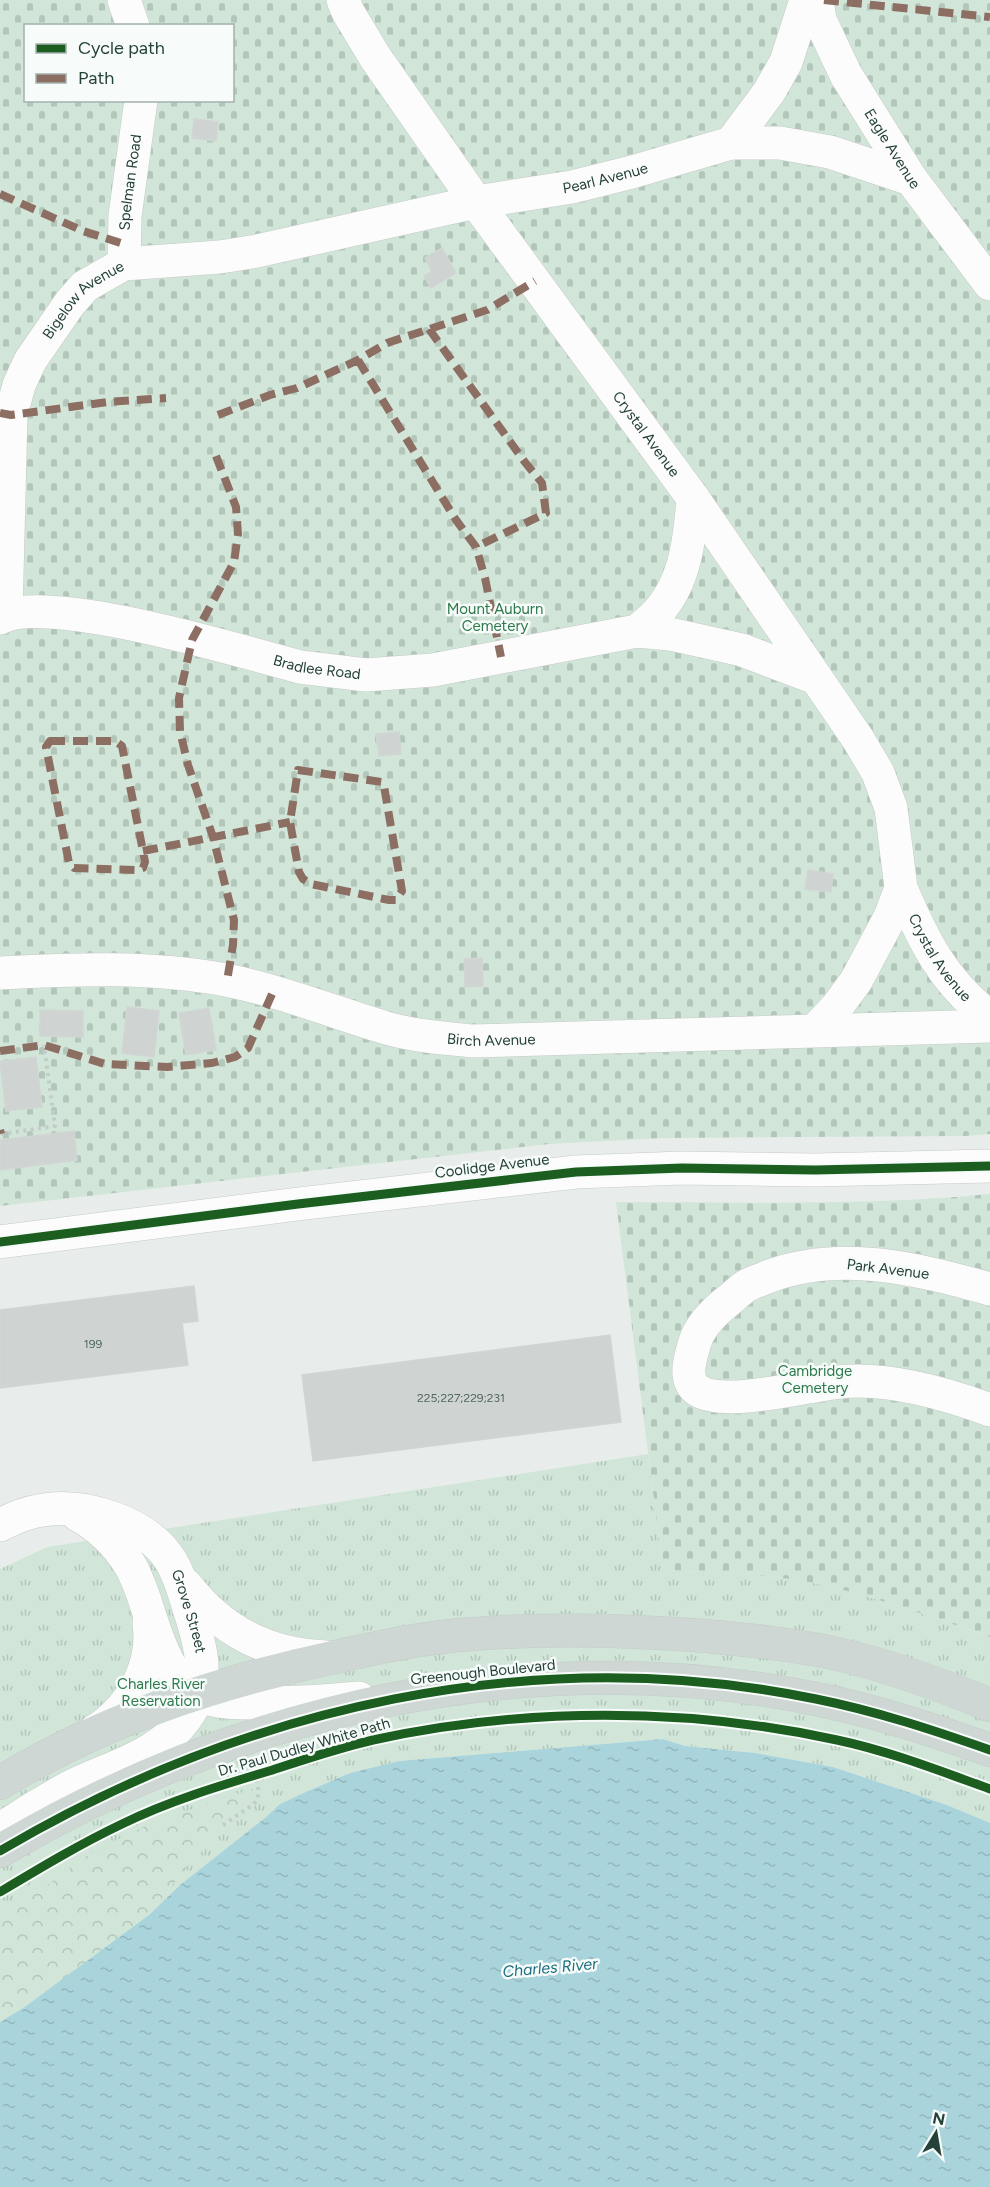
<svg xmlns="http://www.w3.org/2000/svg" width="990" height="2187" viewBox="0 0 990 2187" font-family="Figtree,sans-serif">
<defs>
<pattern id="grass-tufts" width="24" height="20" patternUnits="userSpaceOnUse" patternTransform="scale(1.5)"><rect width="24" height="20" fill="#d1e6d8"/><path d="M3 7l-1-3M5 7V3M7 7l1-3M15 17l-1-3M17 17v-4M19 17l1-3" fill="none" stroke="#b3c6ba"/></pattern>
<pattern id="forest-crowns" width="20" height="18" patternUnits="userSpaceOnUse" patternTransform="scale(1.5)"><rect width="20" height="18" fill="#d1e6d8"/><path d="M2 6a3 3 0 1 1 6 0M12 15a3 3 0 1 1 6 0" fill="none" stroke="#b3c6ba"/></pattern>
<pattern id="cemetery-stones" width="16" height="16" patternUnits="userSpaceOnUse" patternTransform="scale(1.5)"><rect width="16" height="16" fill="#d1e6d8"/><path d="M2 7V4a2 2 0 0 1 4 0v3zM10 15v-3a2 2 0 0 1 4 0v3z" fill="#b3c6ba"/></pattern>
<pattern id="water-ripples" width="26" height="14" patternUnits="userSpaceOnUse" patternTransform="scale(1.5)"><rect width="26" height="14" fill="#a9d4db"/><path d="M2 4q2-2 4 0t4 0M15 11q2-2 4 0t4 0" fill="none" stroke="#91b7bd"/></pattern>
</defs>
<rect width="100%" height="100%" fill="#e8edeb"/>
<path fill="url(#grass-tufts)" d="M 648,1454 L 663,1570 C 716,1573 771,1573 823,1585 C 880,1598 935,1618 990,1637 L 990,1823 L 947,1805 L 833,1767 L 755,1753 L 685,1746 L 663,1739 L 399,1761 L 350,1773 L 308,1791 L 280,1804 L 266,1817 L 180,1885 L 149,1915 L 67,1977 L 0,2022 L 0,1569 L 47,1547 Z"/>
<path fill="url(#forest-crowns)" d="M 252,1789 L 254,1797 L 217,1823 L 216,1836 L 184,1870 L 149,1915 L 26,2006 L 0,2022 L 0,1916 L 16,1908 L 92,1852 L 154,1822 Z"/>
<path fill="url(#cemetery-stones)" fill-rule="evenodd" d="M 0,0 L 990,0 L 990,1134 L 964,1136 L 665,1138 L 549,1144 L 0,1206 ZM 26,26 L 232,26 L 232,100 L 26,100 Z
M 990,1194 L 990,1637 C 935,1618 880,1598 823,1585 C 771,1573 716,1573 663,1570 L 616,1202 C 741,1202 866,1206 990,1194 Z"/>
<path fill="url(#water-ripples)" d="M 663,1739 L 685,1746 L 755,1753 L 833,1767 L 947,1805 L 990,1823 L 990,2187 L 0,2187 L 0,2022 L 26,2006 L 149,1915 L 180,1885 L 266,1817 L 280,1804 L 308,1791 L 350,1773 L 399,1761 Z"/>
<path fill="#cfd4d2" stroke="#d1d6d4" stroke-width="1.5" d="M 194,119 L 218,122 L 216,141 L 192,138 Z
M 442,248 L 456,273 L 431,288 L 424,276 L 432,271 L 425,258 Z
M 399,732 L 401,754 L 379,756 L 376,734 Z
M 808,870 L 833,874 L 831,892 L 805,889 Z
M 482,958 L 483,986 L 465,987 L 464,959 Z
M 127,1007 L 159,1011 L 154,1057 L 122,1053 Z
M 209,1008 L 216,1050 L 186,1055 L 179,1013 Z
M 40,1010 L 83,1011 L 83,1037 L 40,1036 Z
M 36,1057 L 42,1107 L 6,1111 L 0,1061 Z
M 74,1131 L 77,1160 L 0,1170 L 0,1140 Z
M 194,1286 L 198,1321 L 182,1323 L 188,1365 L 0,1388 L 0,1310 Z
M 610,1335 L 621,1422 L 313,1461 L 302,1375 Z"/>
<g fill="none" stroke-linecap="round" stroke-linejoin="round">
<g stroke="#c5cac8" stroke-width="34">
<g id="minor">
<path d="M 124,0 L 133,26"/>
<path id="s1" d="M 343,0 L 348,12 L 375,57 L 476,202 L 693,498 L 858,739 L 878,773 L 891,808 L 901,888 L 890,917 L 856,981 L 836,1008 L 815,1030"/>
<path id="s2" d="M 817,0 L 820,20 L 846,75 L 911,179 L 990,284"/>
<path d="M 731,143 L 780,143 L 830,152 L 911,179"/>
<path id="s3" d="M 124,264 L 125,216 L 141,100"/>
<path id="s4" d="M 6,615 L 11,415 L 19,385 L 30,361 L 70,303 L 85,286 L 124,264 L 220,257 L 257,251 L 476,202 L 572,187 L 632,172 L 731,143 L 769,92 L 786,62 L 806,0"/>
<path id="s5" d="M 0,618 C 47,592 243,652 300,667 L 366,675 L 433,670 L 637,631 C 644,625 652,619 658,612 C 686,581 690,537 693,498"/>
<path d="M 637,631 L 670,634 L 742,650 L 816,678"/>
<path id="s6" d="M 901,888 C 923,940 944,983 990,1017"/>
<path id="s7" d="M 0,973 C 76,969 151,966 226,980 C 280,991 331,1011 383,1027 C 412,1036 443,1038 473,1041 L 990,1026"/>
<path d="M 0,1242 L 298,1204 L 576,1172 L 682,1168 L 815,1170 L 990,1166"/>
<path d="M 990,1289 C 918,1269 840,1249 767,1277 C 761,1280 753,1282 746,1286 C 740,1290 734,1296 729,1300 C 715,1311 700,1325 695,1342 C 691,1355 683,1378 696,1389 C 720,1409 809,1385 840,1382 C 889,1377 944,1393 990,1410"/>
<path d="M 78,1515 C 100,1527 117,1544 130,1565 C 156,1610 154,1682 213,1700 C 229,1704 247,1703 263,1703 C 295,1703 327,1701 359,1698"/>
<path id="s8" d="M 0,1525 C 14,1518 27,1512 43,1510 C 85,1503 145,1522 169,1558 C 181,1576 185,1598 192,1618 C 203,1654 210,1684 186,1718 C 159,1756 110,1767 70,1787 C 46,1800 23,1814 0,1830"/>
<path d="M 186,1585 C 221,1631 269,1655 326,1657"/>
<path d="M 95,1731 C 131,1708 155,1666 149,1623"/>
</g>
</g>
<g stroke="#c3ccc9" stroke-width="34">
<path id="major" d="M 0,1783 C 102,1720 215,1683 331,1658 C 379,1647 425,1637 474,1634 C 551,1628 629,1630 706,1636 C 748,1640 791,1644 833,1653 C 888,1665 939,1684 990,1705
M 0,1851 C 245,1706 535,1641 816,1699 C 876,1711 933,1730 990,1750"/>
</g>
<path stroke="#c3ccca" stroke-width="4" stroke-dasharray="3 4.5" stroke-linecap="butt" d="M 1,1134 L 55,1126 L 44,1045
M 223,1825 L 254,1804 C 261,1795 258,1785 255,1775"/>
<use href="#minor" stroke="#fcfcfc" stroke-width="33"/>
<use href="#major" stroke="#cfd7d5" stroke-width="33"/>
<path stroke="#8d6e63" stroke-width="8" stroke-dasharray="15 8" stroke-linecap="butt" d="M 824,0 L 990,17
M 0,194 L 83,231 L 124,244
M 429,329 L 524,461 L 542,483 L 546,513 L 476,547
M 358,360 L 456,520 L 476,547 L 485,578 L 501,657
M 0,413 L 11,415 L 108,402 L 166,398
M 218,415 L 270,395 L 297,388 L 358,360 L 387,343 L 487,310 L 535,281
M 216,456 L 236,507 L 238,534 L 234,562 L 192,640 L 179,698 L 180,731 L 188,765 L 213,837 L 234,920 L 233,945 L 227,981
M 50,741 L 115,741 L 122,746 L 143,851 L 145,862 L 143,868 L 136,870 L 74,868 L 69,863 L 46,747 Z
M 298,770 L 382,782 L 384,786 L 402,891 L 396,900 L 389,900 L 311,884 L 303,879 L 299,872 L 290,822 Z
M 143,851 L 290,822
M 0,1051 L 44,1045 L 105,1064 L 167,1067 L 212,1063 L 235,1057 L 248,1048 L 273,992
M 0,1130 L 1,1134"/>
<g stroke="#f7fbf9" stroke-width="13">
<path id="cycleway" d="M 0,1242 L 298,1204 L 576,1172 L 682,1168 L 815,1170 L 990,1166
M 0,1851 C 245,1706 535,1641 816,1699 C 876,1711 933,1730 990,1750
M 0,1892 C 40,1868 80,1844 122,1824 C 169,1801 219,1786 269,1771 C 303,1760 338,1748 373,1740 C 524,1707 686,1707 837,1740 C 889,1751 940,1771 990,1789"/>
</g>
<use href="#cycleway" stroke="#1b5e20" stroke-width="9"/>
</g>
<g text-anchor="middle" stroke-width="5" stroke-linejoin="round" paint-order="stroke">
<g font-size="12" fill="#506761">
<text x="93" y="1348">199</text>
<text x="461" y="1402">225;227;229;231</text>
</g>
<g font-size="15" fill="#24423a" stroke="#f7fbf9">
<text dy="5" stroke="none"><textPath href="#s2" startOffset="168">Eagle Avenue</textPath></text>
<text dy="5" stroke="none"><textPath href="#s4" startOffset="885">Pearl Avenue</textPath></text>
<text dy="5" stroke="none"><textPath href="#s3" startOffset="82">Spelman Road</textPath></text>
<text dy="5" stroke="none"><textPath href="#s4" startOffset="340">Bigelow Avenue</textPath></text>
<text dy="5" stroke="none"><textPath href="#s1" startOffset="530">Crystal Avenue</textPath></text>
<text dy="5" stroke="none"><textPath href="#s5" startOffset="324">Bradlee Road</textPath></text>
<text dy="5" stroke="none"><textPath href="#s6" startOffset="80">Crystal Avenue</textPath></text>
<text dy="5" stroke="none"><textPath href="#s7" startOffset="500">Birch Avenue</textPath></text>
<text transform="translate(492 1166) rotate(-7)" y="5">Coolidge Avenue</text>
<text transform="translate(888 1269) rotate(7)" y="5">Park Avenue</text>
<text dy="5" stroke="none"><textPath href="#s8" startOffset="244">Grove Street</textPath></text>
<text transform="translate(483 1672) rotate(-6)" y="5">Greenough Boulevard</text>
<text transform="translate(304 1747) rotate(-16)" y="5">Dr. Paul Dudley White Path</text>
</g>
<g font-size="15" fill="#2d7a4b" stroke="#f7fbf9">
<text x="495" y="614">Mount Auburn<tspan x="495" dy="17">Cemetery</tspan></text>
<text x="815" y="1376">Cambridge<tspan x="815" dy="17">Cemetery</tspan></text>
<text x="161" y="1689">Charles River<tspan x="161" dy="17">Reservation</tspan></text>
</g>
<g font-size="16" font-style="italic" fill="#1c6f80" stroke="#f7fbf9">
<text transform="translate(550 1967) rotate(-5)" y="6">Charles River</text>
</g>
</g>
<rect x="24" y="24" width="210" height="78" fill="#f7fbf9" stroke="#a3b1ad" stroke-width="1.5"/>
<rect x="36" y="44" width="30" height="9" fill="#1b5e20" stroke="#a3b1ad" stroke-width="1.5"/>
<text x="78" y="54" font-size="18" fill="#24423a">Cycle path</text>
<rect x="36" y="74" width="30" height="9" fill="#8d6e63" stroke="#a3b1ad" stroke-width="1.5"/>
<text x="78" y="84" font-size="18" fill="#24423a">Path</text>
<g transform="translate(936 2133) rotate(11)" stroke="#f7fbf9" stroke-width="4.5" paint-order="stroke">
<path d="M0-4.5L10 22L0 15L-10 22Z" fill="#24423a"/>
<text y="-9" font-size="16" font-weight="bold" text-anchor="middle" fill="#24423a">N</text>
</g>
</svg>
